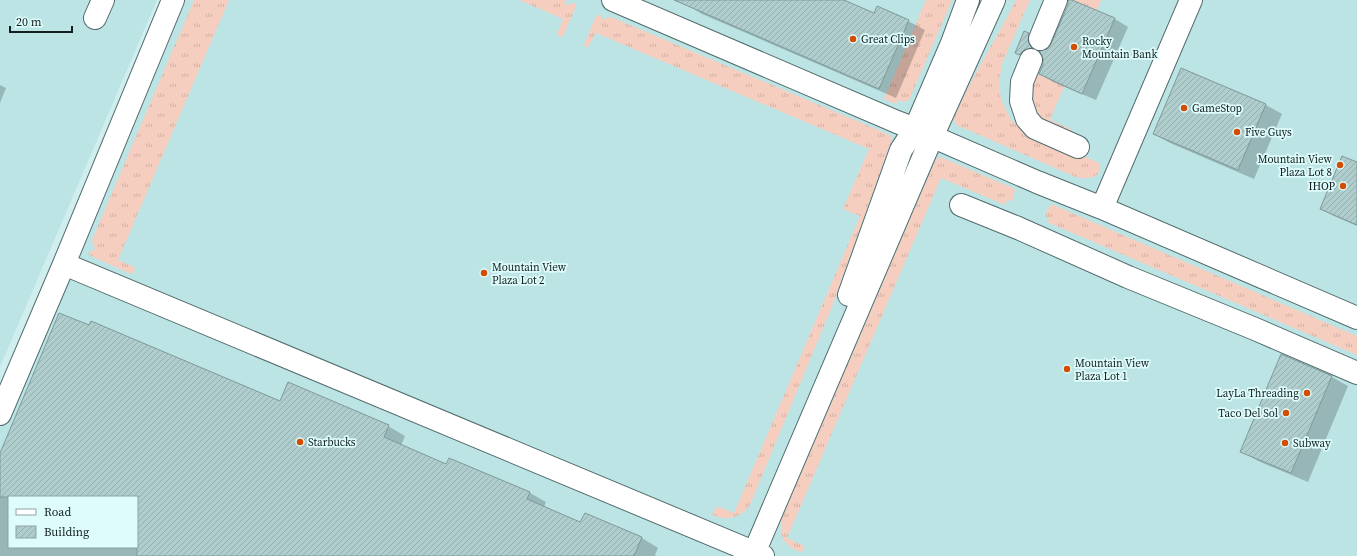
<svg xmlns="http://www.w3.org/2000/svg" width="1357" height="556" viewBox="0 0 1357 556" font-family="'Source Serif 4',serif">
<defs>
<pattern id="grass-tufts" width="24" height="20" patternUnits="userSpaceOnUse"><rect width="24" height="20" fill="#f5cebf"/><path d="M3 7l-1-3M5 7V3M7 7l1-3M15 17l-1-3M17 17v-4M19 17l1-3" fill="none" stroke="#d1b0a4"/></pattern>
<pattern id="building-hatch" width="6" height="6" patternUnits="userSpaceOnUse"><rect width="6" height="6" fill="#b0cdce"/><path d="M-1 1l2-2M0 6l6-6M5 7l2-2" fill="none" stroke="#96b0b0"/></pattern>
</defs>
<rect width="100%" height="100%" fill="#d1eeef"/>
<path fill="#bde4e5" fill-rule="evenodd" d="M 0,0 L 157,0 L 0,367 Z
M 166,0 L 1357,0 L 1357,556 L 0,556 L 0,394 ZM 9,497 L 137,497 L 137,547 L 9,547 Z"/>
<path fill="url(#grass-tufts)" d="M 194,0 L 229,0 L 118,260 L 134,267 L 135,269 L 134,272 L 131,274 L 91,256 L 88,253 L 95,249 L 92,240 Z
M 519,0 L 565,0 L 566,5 L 575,3 L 575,9 L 563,36 L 560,37 L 557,34 L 563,19 Z
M 926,0 L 952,0 L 909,100 L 903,102 L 898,100 L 896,104 L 884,99 Z
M 1016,0 L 1030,0 L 1002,64 L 999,82 L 1001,100 L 1011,120 L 1022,129 L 1099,163 C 1105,178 1086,180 1076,177 L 968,130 C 961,127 954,126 954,118 C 971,77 996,40 1016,0 Z
M 1072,0 L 1101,0 L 1097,11 Z
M 600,14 L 603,19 L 611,17 L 890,135 L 892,139 L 833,304 L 750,505 C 743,517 724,523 712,514 L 717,507 L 719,507 L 734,513 L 860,216 L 843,209 L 869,149 L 596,33 L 588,47 L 586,47 L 584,45 L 595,18 Z
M 1035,73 L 1064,86 L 1050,120 L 1071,129 L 1072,131 L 1072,134 L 1044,127 L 1031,106 L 1029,85 Z
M 939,157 L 945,159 L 1013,188 L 1015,190 L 1012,201 L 1007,200 L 1005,205 L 941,178 L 787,538 L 804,546 L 803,551 L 800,552 C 784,546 780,537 781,520 L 935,161 Z
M 1051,204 L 1357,336 L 1357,355 L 1047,222 L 1049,218 L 1046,217 L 1045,214 Z"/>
<path fill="#0003" fill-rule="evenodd" d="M 688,0 L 842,0 L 875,14 L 908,21 L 925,30 L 896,98 L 702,14 L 686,4 Z
M 1069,0 L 1115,19 L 1128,27 L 1096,100 L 1053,82 L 1040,74 L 1044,65 L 1043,55 L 1029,60 L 1016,53 L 1028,34 L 1041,42 L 1040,49 L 1042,52 L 1048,50 L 1052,44 L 1069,5 Z
M 0,85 L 6,88 L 0,103 Z
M 1266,105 L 1282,114 L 1254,179 L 1170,143 L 1154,134 Z
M 1357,163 L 1357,226 L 1334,216 L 1321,209 Z
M 1282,356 L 1332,377 L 1348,386 L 1308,482 L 1258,461 L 1242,451 Z
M 288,384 L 388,426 L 405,436 L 401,446 L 447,465 L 530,493 L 546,502 L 544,507 L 581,523 L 585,514 L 642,538 L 658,548 L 655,555 L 657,556 L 0,556 L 0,455 L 280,402 ZM 9,497 L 137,497 L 137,547 L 9,547 Z"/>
<path fill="url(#building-hatch)" stroke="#7e999a" d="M 674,0 L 844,0 L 874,13 L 877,6 L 909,20 L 879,89 Z
M 1068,0 L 1072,0 L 1115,18 L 1082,94 L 1039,74 L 1043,65 L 1043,59 L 1039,51 L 1047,49 L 1051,44 L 1068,5 Z
M 1024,31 L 1029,33 L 1028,41 L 1032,48 L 1024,50 L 1019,55 L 1015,53 Z
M 1181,68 L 1266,104 L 1238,170 L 1153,134 Z
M 1342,156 L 1357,162 L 1357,225 L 1320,209 Z
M 59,313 L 89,325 L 91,321 L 280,401 L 288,382 L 389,425 L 384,437 L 446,464 L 449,458 L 530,492 L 527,499 L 580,522 L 585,513 L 642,537 L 634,556 L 137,556 L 137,497 L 0,497 L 0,453 Z
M 1281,354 L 1332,376 L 1291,473 L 1240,452 Z"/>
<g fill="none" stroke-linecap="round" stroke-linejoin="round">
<g stroke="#526c6d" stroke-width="24">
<path id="minor" d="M 613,0 L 897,122 L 915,129 L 1037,182 L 1102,208 L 1357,318
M 95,18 L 103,0
M 1040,39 L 1056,0
M 1031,60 L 1022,82 L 1021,101 L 1027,119 L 1035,128 L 1078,147
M 961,205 L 1018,228 L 1128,277 L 1255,329 L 1357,373
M 1102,208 L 1191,0
M 64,264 L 763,556
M 849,295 L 901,150 L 915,129 L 952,43 L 968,0
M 0,414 L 64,264 L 173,0
M 754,553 L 932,137 L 994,0"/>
</g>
<use href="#minor" stroke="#fff" stroke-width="22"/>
</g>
<g fill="#d24d01" stroke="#defcfc" stroke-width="1.5">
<circle cx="853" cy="39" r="4"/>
<circle cx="1074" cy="47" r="4"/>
<circle cx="1184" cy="108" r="4"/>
<circle cx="1237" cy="132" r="4"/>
<circle cx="1340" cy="165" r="4"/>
<circle cx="1343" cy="186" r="4"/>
<circle cx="484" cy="273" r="4"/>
<circle cx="1067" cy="369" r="4"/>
<circle cx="1307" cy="393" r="4"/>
<circle cx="1286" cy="413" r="4"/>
<circle cx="300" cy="442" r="4"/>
<circle cx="1285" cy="443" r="4"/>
</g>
<g text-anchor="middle" stroke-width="3.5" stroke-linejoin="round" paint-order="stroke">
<g font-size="11" fill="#131e1e" stroke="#defcfc" text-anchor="start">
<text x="861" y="43">Great Clips</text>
<text x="1082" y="45">Rocky<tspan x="1082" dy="13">Mountain Bank</tspan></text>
<text x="1192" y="112">GameStop</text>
<text x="1245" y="136">Five Guys</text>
<text x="1332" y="163" text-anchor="end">Mountain View<tspan x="1332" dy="13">Plaza Lot 8</tspan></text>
<text x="1335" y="190" text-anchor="end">IHOP</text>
<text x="492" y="271">Mountain View<tspan x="492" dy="13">Plaza Lot 2</tspan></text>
<text x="1075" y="367">Mountain View<tspan x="1075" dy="13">Plaza Lot 1</tspan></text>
<text x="1299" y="397" text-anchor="end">LayLa Threading</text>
<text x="1278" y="417" text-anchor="end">Taco Del Sol</text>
<text x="308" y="446">Starbucks</text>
<text x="1293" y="447">Subway</text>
</g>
</g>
<rect x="8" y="496" width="130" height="52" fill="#defcfc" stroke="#8da3a3"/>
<rect x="16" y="509" width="20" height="6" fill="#ffffff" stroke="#8da3a3"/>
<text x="44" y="516" font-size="12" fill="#131e1e">Road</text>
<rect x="16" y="526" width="20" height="12" fill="url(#building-hatch)" stroke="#8da3a3"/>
<text x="44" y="536" font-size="12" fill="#131e1e">Building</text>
<path d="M10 26v6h62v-6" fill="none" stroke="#131e1e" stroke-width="2"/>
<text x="16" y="26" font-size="12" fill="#131e1e" stroke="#defcfc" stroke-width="3" paint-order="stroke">20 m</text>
</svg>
